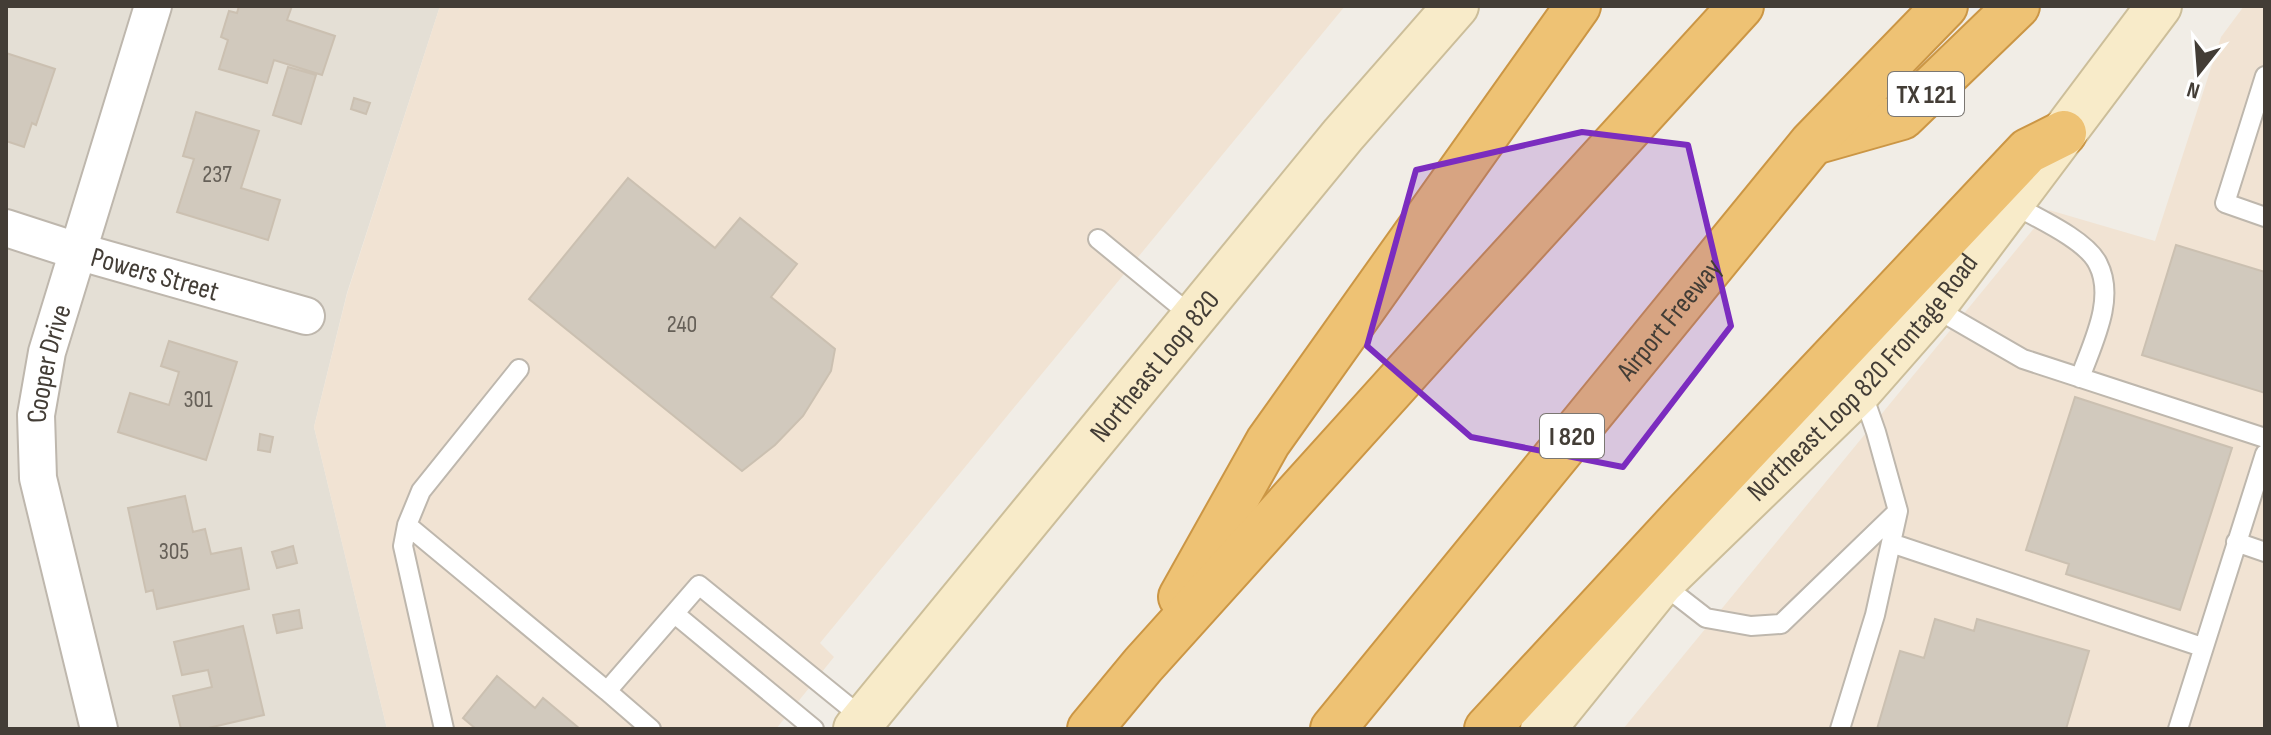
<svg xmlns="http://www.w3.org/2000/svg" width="2271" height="735" viewBox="0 0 2271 735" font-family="'Sofia Sans Condensed',sans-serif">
<rect width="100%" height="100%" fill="#f1ede6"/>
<path fill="#e4dfd5" d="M 6,6 L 440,6 L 347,293 L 314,427 L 387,729 L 6,729 Z"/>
<path fill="#f1e3d3" d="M 440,6 L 1345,6 L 820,643 L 834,657 L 776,729 L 387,729 L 314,427 L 347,294 Z
M 2244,6 L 2265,6 L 2265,729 L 1623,729 L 2049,210 L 2155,241 L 2221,37 Z"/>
<path fill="#d1c9bd" stroke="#cbc0b1" stroke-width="2" d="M 239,6 L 292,6 L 287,20 L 335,36 L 322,75 L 274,60 L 267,83 L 219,69 L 228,40 L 221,37 L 229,11 L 237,13 Z
M 6,53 L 55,69 L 36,125 L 32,123 L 24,147 L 6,141 Z
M 288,67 L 316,75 L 301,124 L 273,115 Z
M 354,98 L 370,103 L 366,114 L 351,109 Z
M 196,112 L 259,131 L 241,188 L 280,200 L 268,240 L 177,212 L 194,159 L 183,156 Z
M 628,178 L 715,248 L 740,218 L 797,264 L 771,297 L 835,349 L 831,371 L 803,416 L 775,445 L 742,471 L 529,299 Z
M 2176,245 L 2265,272 L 2265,393 L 2142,355 Z
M 169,341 L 237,362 L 206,460 L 118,432 L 130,393 L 169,405 L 179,372 L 161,366 Z
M 2075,397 L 2232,448 L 2180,610 L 2066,574 L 2069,564 L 2026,550 Z
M 260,434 L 273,437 L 270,452 L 258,450 Z
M 185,496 L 193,532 L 205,529 L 211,554 L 241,548 L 249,589 L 157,609 L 153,590 L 146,592 L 128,508 Z
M 293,546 L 297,563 L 277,568 L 272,552 Z
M 299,610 L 302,628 L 277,633 L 273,615 Z
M 1935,619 L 1974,631 L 1977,619 L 2089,651 L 2066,729 L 1877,729 L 1900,651 L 1924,658 Z
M 243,626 L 264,715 L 204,729 L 181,729 L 173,696 L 212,687 L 208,670 L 182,675 L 174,642 Z
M 497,676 L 535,708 L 543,698 L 580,729 L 476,729 L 463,718 Z"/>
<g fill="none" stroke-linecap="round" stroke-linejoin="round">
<g stroke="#beb7ad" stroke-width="22">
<path id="lane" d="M 2265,76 L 2225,203 L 2265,217
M 2012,204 C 2035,217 2087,240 2098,264 C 2116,299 2092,344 2080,378
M 1098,239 L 1193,317
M 1933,307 L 2023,359 L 2265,438
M 407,525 L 607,691
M 2236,542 L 2265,552
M 1891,543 L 2202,647
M 1661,583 L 1706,618 L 1751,626 L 1781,624 L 1898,511
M 675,614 L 814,729
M 444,729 L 403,546 L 407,525 L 421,491 L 519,369
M 651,729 L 607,691 L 699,585 L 864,719
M 1840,729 L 1875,615 L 1898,511 L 1876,432 L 1861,389
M 2178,729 L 2265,454"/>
</g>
<g stroke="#beb7ad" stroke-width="40">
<g id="street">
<path id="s1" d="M 6,228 L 77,251 L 306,316"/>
<path id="s2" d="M 99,729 L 38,478 L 36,415 L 47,352 L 153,6"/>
</g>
</g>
<g stroke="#ccbe9a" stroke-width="48">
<g id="secondary">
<path id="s3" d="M 856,729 L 1343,135 L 1456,6"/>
<path id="s4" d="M 1543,729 L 1661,583 L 1861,389 L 1933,307 L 2159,6"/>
</g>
</g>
<g stroke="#cb9645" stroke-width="48">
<g id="highway">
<path d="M 1814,142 L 1902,117 L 2017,6"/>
<path d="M 1181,597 L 1268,442 L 1578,6"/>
<path d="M 1090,729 L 1143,665 L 1456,318 L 1741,6"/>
<path id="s5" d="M 1333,729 L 1812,143 L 1945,6"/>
<path d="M 1487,729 L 1686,514 L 2028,151 L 2064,133"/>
</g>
</g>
<use href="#lane" stroke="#fff" stroke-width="18"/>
<use href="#street" stroke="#fff" stroke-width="36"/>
<use href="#secondary" stroke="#f8ebc9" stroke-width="44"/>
<use href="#highway" stroke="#eec274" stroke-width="44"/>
</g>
<path fill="#7b2cbf" fill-opacity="0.2" stroke="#7b2cbf" stroke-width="6" stroke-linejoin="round" d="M 1582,132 L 1688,145 L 1731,326 L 1623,467 L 1471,437 L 1367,346 L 1416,170 Z"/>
<g text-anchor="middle" stroke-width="8" stroke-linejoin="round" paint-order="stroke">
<g font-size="24" fill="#666058">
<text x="217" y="182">237</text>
<text x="682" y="332">240</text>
<text x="198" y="407">301</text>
<text x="174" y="559">305</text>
</g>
<g fill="#fff" stroke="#7b7772" stroke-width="2">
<rect x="1888" y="72" width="76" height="44" rx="6"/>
<rect x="1540" y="414" width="64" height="44" rx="6"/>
</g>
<g font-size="26" font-weight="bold" fill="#433d36">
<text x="1926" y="103">TX 121</text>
<text x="1572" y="445">I 820</text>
</g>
<g font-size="28" fill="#433d36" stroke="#fff">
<text dy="10" stroke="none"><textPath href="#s1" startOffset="156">Powers Street</textPath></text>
<text dy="10" stroke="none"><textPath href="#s5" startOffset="530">Airport Freeway</textPath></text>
<text dy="10" stroke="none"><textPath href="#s2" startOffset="374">Cooper Drive</textPath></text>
<text dy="10" stroke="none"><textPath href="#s3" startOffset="470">Northeast Loop 820</textPath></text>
<text dy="10" stroke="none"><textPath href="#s4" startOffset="476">Northeast Loop 820 Frontage Road</textPath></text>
</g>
</g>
<rect width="2271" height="735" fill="none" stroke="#433d36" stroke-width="16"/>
<g transform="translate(2199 72) rotate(197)" stroke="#ffffff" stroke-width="6" paint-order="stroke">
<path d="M0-6L14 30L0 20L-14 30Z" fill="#433d36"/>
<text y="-12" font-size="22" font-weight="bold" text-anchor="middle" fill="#433d36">N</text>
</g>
</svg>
